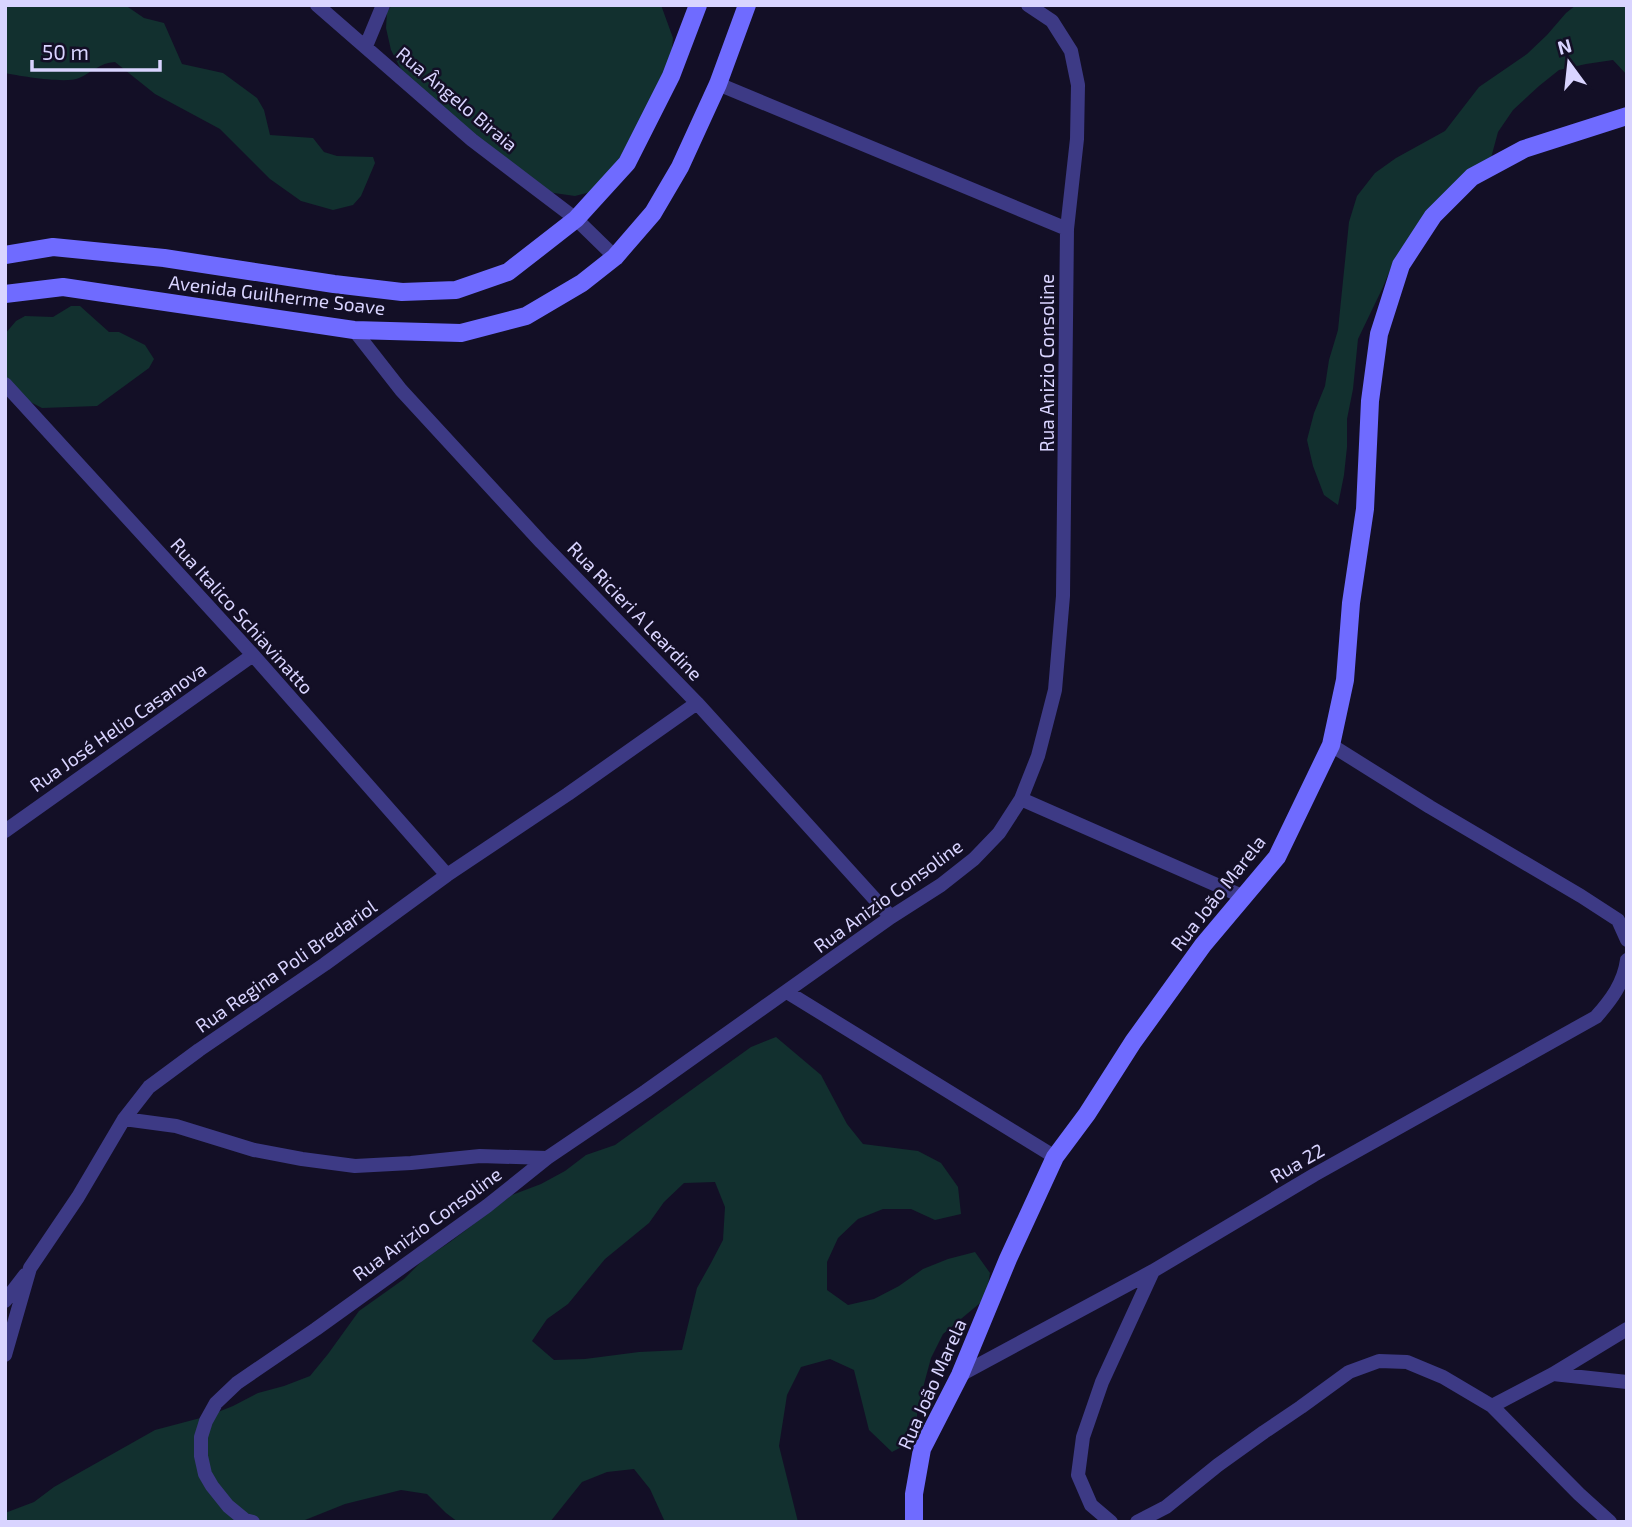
<svg xmlns="http://www.w3.org/2000/svg" width="1632" height="1527" viewBox="0 0 1632 1527" font-family="'Exo 2',sans-serif">
<rect width="100%" height="100%" fill="#130f26"/>
<path fill="#12302f" fill-rule="evenodd" d="M 5,5 L 125,5 L 144,18 L 164,23 L 182,64 L 223,73 L 257,98 L 264,110 L 270,135 L 313,138 L 324,152 L 337,156 L 373,157 L 375,163 L 361,196 L 353,205 L 333,210 L 301,201 L 270,179 L 220,129 L 155,94 L 115,62 C 99,63 93,72 79,78 C 66,84 20,76 5,73 Z
M 392,5 L 661,5 L 673,38 L 670,71 L 660,101 L 598,190 L 575,196 L 547,192 L 411,89 L 391,50 L 386,28 L 387,12 Z
M 1576,5 L 1627,5 L 1627,75 L 1613,60 L 1586,64 L 1559,70 L 1539,86 L 1513,110 L 1498,132 L 1491,158 L 1410,238 L 1394,260 L 1383,287 L 1358,339 L 1353,389 L 1347,419 L 1347,447 L 1344,475 L 1338,505 L 1324,495 L 1313,466 L 1307,440 L 1314,413 L 1325,386 L 1329,360 L 1338,330 L 1349,222 L 1357,196 L 1375,173 L 1396,158 L 1445,131 L 1479,87 L 1527,54 L 1547,35 L 1566,13 Z
M 71,306 L 80,306 L 109,332 L 119,332 L 145,345 L 154,359 L 149,368 L 97,406 L 42,408 L 5,389 L 5,334 L 16,321 L 25,316 L 53,317 Z
M 776,1037 L 821,1075 L 847,1124 L 863,1144 L 918,1151 L 941,1163 L 958,1187 L 961,1214 L 935,1220 L 911,1209 L 883,1209 L 858,1219 L 838,1238 L 827,1262 L 827,1290 L 848,1305 L 874,1299 L 899,1286 L 923,1269 L 948,1259 L 975,1252 L 990,1273 L 986,1298 L 943,1334 L 931,1358 L 917,1410 L 917,1439 L 892,1452 L 869,1430 L 854,1370 L 830,1359 L 801,1367 L 787,1395 L 779,1446 L 798,1522 L 665,1522 L 650,1489 L 634,1469 L 607,1472 L 582,1482 L 550,1522 L 458,1522 L 446,1513 L 427,1494 L 401,1490 L 345,1504 L 300,1522 L 5,1522 L 5,1513 L 34,1502 L 54,1487 L 155,1430 L 208,1416 L 233,1406 L 258,1393 L 284,1386 L 310,1376 L 328,1354 L 359,1311 L 404,1279 L 423,1260 L 450,1242 L 512,1195 L 541,1184 L 565,1171 L 586,1155 L 615,1145 L 751,1047 ZM 715,1182 L 725,1207 L 723,1240 L 711,1263 L 697,1288 L 682,1350 L 639,1352 L 585,1359 L 554,1360 L 532,1341 L 547,1319 L 568,1304 L 605,1259 L 649,1223 L 664,1202 L 684,1183 Z"/>
<g fill="none" stroke-linecap="round" stroke-linejoin="round">
<path stroke="#3d3a85" stroke-width="14" d="M 317,5 L 472,140 L 576,219 L 615,257
M 366,46 L 383,5
M 718,84 L 1067,229
M 354,330 L 401,390 L 541,542 L 697,703 L 891,917
M 5,384 L 253,655 L 447,875
M 1331,745 L 1430,807 L 1581,896 L 1618,920 L 1627,940
M 1021,799 L 1244,897
M 5,831 L 253,655
M 787,992 L 1055,1157
M 124,1119 L 176,1126 L 254,1150 L 302,1159 L 355,1166 L 411,1163 L 480,1156 L 547,1158
M 5,1301 L 25,1275
M 5,1355 L 30,1268 L 78,1197 L 124,1119 L 149,1087 L 199,1050 L 325,964 L 447,875 L 568,794 L 697,703
M 1553,1374 L 1627,1382
M 960,1375 L 1153,1271 L 1314,1175 L 1596,1017 C 1611,1000 1624,983 1627,960
M 1492,1406 L 1553,1374 L 1627,1329
M 253,1522 L 245,1520 L 228,1506 L 212,1486 L 205,1474 L 201,1456 L 201,1437 L 206,1421 L 216,1403 L 237,1383 L 316,1329 L 487,1206 L 547,1158 L 646,1091 L 891,917 L 941,885 L 974,859 L 999,833 L 1021,799 L 1038,756 L 1055,690 L 1063,596 L 1067,229 L 1077,139 L 1078,85 L 1071,51 L 1052,21 L 1028,5
M 1111,1522 L 1091,1505 L 1078,1475 L 1083,1437 L 1102,1382 L 1153,1271
M 1137,1522 L 1166,1507 L 1218,1465 L 1264,1432 L 1301,1407 L 1349,1372 L 1379,1361 L 1407,1362 L 1443,1377 L 1492,1406 L 1579,1494 L 1610,1522"/>
<path stroke="#6f6bff" stroke-width="18" d="M 5,255 L 53,247 L 164,258 L 334,284 L 402,292 L 456,290 L 508,272 L 576,219 L 627,163 L 671,76 L 698,5
M 5,294 L 63,287 L 354,330 L 461,333 L 526,316 L 582,283 L 615,257 L 653,213 L 680,167 L 718,84 L 747,5
M 914,1522 L 914,1494 L 922,1449 L 960,1375 L 1008,1259 L 1055,1157 L 1087,1114 L 1133,1042 L 1203,945 L 1277,857 L 1331,745 L 1345,680 L 1351,603 L 1365,509 L 1370,401 L 1379,334 L 1401,265 L 1433,216 L 1472,177 L 1524,149 L 1627,116"/>
</g>
<g text-anchor="middle" stroke-width="5" stroke-linejoin="round" paint-order="stroke">
<g font-size="19" fill="#d9d4ff" stroke="#130f26">
<text transform="translate(457 99) rotate(40)" y="7">Rua Ângelo Biraia</text>
<text transform="translate(277 295) rotate(7)" y="7">Avenida Guilherme Soave</text>
<text transform="translate(1047 363) rotate(-90)" y="7">Rua Anizio Consoline</text>
<text transform="translate(635 611) rotate(46)" y="7">Rua Ricieri A Leardine</text>
<text transform="translate(242 616) rotate(48)" y="7">Rua Italico Schiavinatto</text>
<text transform="translate(118 727) rotate(-35)" y="7">Rua José Helio Casanova</text>
<text transform="translate(1218 893) rotate(-52)" y="7">Rua João Marela</text>
<text transform="translate(888 896) rotate(-36)" y="7">Rua Anizio Consoline</text>
<text transform="translate(286 966) rotate(-35)" y="7">Rua Regina Poli Bredariol</text>
<text transform="translate(1297 1163) rotate(-30)" y="7">Rua 22</text>
<text transform="translate(427 1224) rotate(-36)" y="7">Rua Anizio Consoline</text>
<text transform="translate(932 1384) rotate(-66)" y="7">Rua João Marela</text>
</g>
</g>
<rect width="1632" height="1527" fill="none" stroke="#d9d4ff" stroke-width="14"/>
<g transform="translate(1569 63) rotate(345)" stroke="#130f26" stroke-width="5" paint-order="stroke">
<path d="M0-5L12 26L0 18L-12 26Z" fill="#d9d4ff"/>
<text y="-10" font-size="19" font-weight="bold" text-anchor="middle" fill="#d9d4ff">N</text>
</g>
<path d="M32 60v10h128v-10" fill="none" stroke="#d9d4ff" stroke-width="3.5"/>
<text x="42" y="60" font-size="21" fill="#d9d4ff" stroke="#130f26" stroke-width="5" paint-order="stroke">50 m</text>
</svg>
